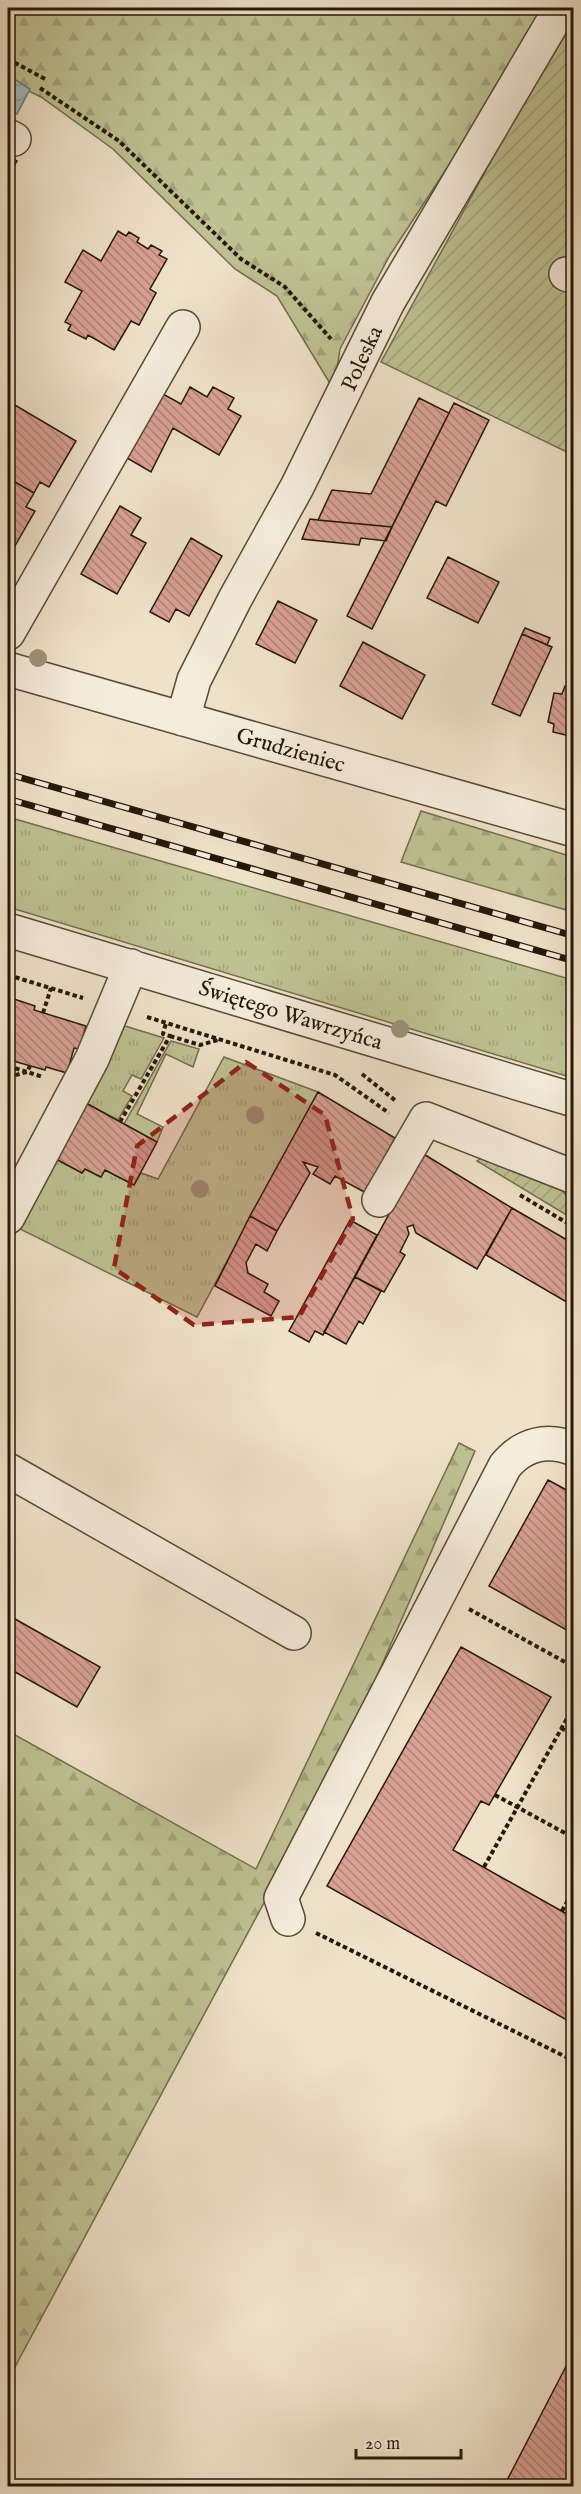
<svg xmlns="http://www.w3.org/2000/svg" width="581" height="2494" viewBox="0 0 581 2494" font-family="'IM FELL English',serif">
<defs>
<pattern id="grass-tufts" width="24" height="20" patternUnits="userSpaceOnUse" patternTransform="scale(1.5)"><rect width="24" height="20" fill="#bec293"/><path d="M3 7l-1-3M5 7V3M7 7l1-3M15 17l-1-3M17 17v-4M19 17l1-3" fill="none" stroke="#a3a67d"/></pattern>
<pattern id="forest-firs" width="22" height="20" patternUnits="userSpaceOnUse" patternTransform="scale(1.5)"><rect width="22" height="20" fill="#bec293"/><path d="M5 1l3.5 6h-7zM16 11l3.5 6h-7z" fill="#a3a67d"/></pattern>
<pattern id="garden-furrows" width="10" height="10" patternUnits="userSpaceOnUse" patternTransform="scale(1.5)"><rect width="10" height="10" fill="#bec293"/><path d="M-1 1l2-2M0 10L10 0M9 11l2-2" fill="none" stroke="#a3a67d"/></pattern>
<pattern id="water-waves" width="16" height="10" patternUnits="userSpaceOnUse" patternTransform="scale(1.5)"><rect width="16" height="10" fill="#9ebcc0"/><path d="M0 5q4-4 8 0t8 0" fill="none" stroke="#88a1a4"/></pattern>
<pattern id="building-back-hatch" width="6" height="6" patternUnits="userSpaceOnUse" patternTransform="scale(1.5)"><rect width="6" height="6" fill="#d9a194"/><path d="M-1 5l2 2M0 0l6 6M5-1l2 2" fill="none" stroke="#b08277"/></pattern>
</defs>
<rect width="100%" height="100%" fill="#efe2c9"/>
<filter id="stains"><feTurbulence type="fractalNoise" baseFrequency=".00333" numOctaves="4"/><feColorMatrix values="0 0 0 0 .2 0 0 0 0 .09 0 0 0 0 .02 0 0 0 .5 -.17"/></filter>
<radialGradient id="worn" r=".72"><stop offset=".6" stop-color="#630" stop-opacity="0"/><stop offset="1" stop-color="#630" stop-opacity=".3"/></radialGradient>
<path fill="url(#grass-tufts)" stroke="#726c4d" stroke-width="1.5" d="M 8,817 L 573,980 L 573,1078 L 8,907 Z
M 125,1026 L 164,1038 L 141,1079 L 132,1075 L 123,1091 L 132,1096 L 118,1120 L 84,1102 Z
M 171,1041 L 199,1049 L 193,1067 L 166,1054 L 137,1114 L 163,1127 L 157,1142 L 124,1124 Z
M 224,1057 L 318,1092 L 197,1317 L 16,1227 L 54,1158 L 82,1173 L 85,1169 L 100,1177 L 105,1170 L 134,1185 L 141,1173 L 158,1179 Z"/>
<path fill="url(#forest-firs)" stroke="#726c4d" stroke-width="1.5" d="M 8,8 L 545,8 L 476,124 L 390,255 L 340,349 L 334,390 L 277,296 L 235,269 L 113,149 L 41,97 L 8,81 Z
M 421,811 L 573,857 L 573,912 L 401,862 Z
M 459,1443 L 475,1451 L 340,1761 L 8,2380 L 8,1731 L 256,1869 Z"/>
<path fill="url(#garden-furrows)" stroke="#726c4d" stroke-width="1.5" d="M 573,11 L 573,455 L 381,362 Z
M 483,1157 L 562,1189 L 573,1207 L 573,1219 L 477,1161 Z"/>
<path fill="url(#water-waves)" stroke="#6e7a76" stroke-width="1.5" d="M 8,75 L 30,89 L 17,114 L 8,109 Z"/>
<path fill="url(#building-back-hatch)" stroke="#251707" stroke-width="1.5" d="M 8,155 L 17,161 L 8,176 Z
M 118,231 L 126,236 L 129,232 L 139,238 L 137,242 L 148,249 L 151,245 L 162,251 L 159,255 L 167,259 L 150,289 L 156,293 L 139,325 L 131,321 L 114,350 L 88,335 L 86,339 L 68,330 L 71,325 L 65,322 L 82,291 L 65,282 L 83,250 L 101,261 Z
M 190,387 L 207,397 L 213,387 L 234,398 L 228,409 L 241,416 L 219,455 L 173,428 L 151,472 L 127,458 L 163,394 L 181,404 Z
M 419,398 L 449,413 L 392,527 L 318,520 L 332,490 L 371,494 Z
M 8,401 L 76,441 L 49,487 L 40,482 L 34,493 L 8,478 Z
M 454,403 L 489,420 L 446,506 L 436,501 L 372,629 L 347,616 Z
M 8,478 L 34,493 L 26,507 L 35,511 L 12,551 L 8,548 Z
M 120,506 L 141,518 L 131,535 L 146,543 L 117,594 L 81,574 Z
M 310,519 L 318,520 L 392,527 L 386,541 L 361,538 L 359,545 L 302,539 Z
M 191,538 L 222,556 L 189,616 L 176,609 L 169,622 L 150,612 Z
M 448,557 L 499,582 L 478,623 L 427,598 Z
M 278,601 L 317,620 L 295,663 L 256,644 Z
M 525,628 L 550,638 L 547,645 L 522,634 Z
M 522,634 L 552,647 L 520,716 L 492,704 Z
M 363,642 L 425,675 L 402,719 L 340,686 Z
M 565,686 L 574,688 L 574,737 L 553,732 L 554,724 L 548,722 L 554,693 L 562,694 Z
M 8,997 L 35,1006 L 34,1010 L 86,1026 L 79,1049 L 74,1048 L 67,1073 L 46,1067 L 45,1070 L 13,1061 L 13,1057 L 8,1055 Z
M 318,1092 L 395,1138 L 366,1193 L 335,1176 L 330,1184 L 313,1174 L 318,1167 L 303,1162 L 310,1173 L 277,1231 L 250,1216 Z
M 84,1102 L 157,1142 L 134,1185 L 105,1170 L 101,1177 L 85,1169 L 82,1173 L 54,1158 Z
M 422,1153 L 512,1208 L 477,1269 L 416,1233 L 413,1225 L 407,1227 L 409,1234 L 400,1252 L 405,1255 L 384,1292 L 355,1277 Z
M 512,1208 L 574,1244 L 574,1297 L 570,1304 L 486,1255 Z
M 250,1216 L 277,1231 L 267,1251 L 256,1244 L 246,1263 L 248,1273 L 268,1284 L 264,1292 L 279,1301 L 271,1316 L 215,1286 Z
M 350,1220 L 377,1235 L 323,1335 L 315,1331 L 309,1342 L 289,1331 Z
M 355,1277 L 381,1291 L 363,1324 L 359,1321 L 346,1344 L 324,1332 Z
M 548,1480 L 574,1494 L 574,1624 L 570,1632 L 489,1586 Z
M 8,1615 L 100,1667 L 77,1707 L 8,1668 Z
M 461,1647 L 551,1697 L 489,1805 L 481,1801 L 453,1850 L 574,1918 L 574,2024 L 327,1886 Z
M 574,2351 L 574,2486 L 504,2486 Z"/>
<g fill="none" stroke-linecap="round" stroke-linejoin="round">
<g stroke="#584a38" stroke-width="36">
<path id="minor" d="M 8,136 L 14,139
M 566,274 L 574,277
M 8,633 L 183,327
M 8,669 L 574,830
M 183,719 L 194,680 L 235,599 L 297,487 L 388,302 L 561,8
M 8,930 L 574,1100
M 379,1200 L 426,1119 L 574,1177
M 8,1217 L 92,1059 L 131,966
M 8,1470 L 294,1633
M 288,1919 L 281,1898 L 505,1466 C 523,1444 547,1438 574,1449"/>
</g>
<path stroke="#251707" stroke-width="4" stroke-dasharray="4.5 3" stroke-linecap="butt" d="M 8,59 L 45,79
M 40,88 L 119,141 L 241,259 L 285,287 L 331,339
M 8,975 L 83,998
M 43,1013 L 51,988
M 147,1017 L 335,1075 L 389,1113
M 170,1036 L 200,1045 L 218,1040
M 8,1066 L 43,1077
M 362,1074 L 396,1101
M 8,1077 L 27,1072 L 30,1066
M 120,1122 L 170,1036 L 163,1034 L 166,1023
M 520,1195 L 574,1227
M 469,1609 L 574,1667
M 561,1728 L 574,1735
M 495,1795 L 574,1838
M 484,1867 L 574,1706
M 562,1911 L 574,1889
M 316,1933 L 574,2061"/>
<use href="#minor" stroke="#f5ecdc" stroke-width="33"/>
<g stroke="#251707" stroke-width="7">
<path id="rail" d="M 8,774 L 574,936
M 8,799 L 574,961"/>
</g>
<use href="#rail" stroke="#f5ecdc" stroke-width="4.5" stroke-dasharray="14" stroke-linecap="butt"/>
</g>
<g fill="#9e9379">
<circle cx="38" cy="658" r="9"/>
<circle cx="400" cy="1029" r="9"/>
<circle cx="255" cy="1115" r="9"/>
<circle cx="200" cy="1189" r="9"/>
</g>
<path fill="#8f2418" fill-opacity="0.2" stroke="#8f2418" stroke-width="4.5" stroke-dasharray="12 8" stroke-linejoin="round" d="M 246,1062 L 325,1115 L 353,1219 L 299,1317 L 194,1325 L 114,1268 L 137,1146 Z"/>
<g text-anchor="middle" stroke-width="6" stroke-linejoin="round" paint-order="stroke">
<g font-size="22" fill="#251707" stroke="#f5ecdc">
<text transform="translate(361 358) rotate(-65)" y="8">Poleska</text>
<text transform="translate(291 749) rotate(16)" y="8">Grudzieniec</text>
<text transform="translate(291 1014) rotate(17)" y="8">Świętego Wawrzyńca</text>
</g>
</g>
<rect width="581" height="2494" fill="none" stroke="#efe2c9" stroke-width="30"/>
<rect x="9" y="9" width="563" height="2476" fill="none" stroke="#251707" stroke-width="3"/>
<rect x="15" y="15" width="551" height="2464" fill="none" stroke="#251707" stroke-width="1.5"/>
<path d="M356 2449v9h105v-9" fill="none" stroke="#251707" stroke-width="3"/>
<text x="365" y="2449" font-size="18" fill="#251707" stroke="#f5ecdc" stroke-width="4.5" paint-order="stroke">20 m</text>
<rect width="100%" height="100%" filter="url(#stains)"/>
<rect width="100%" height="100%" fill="url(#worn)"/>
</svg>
